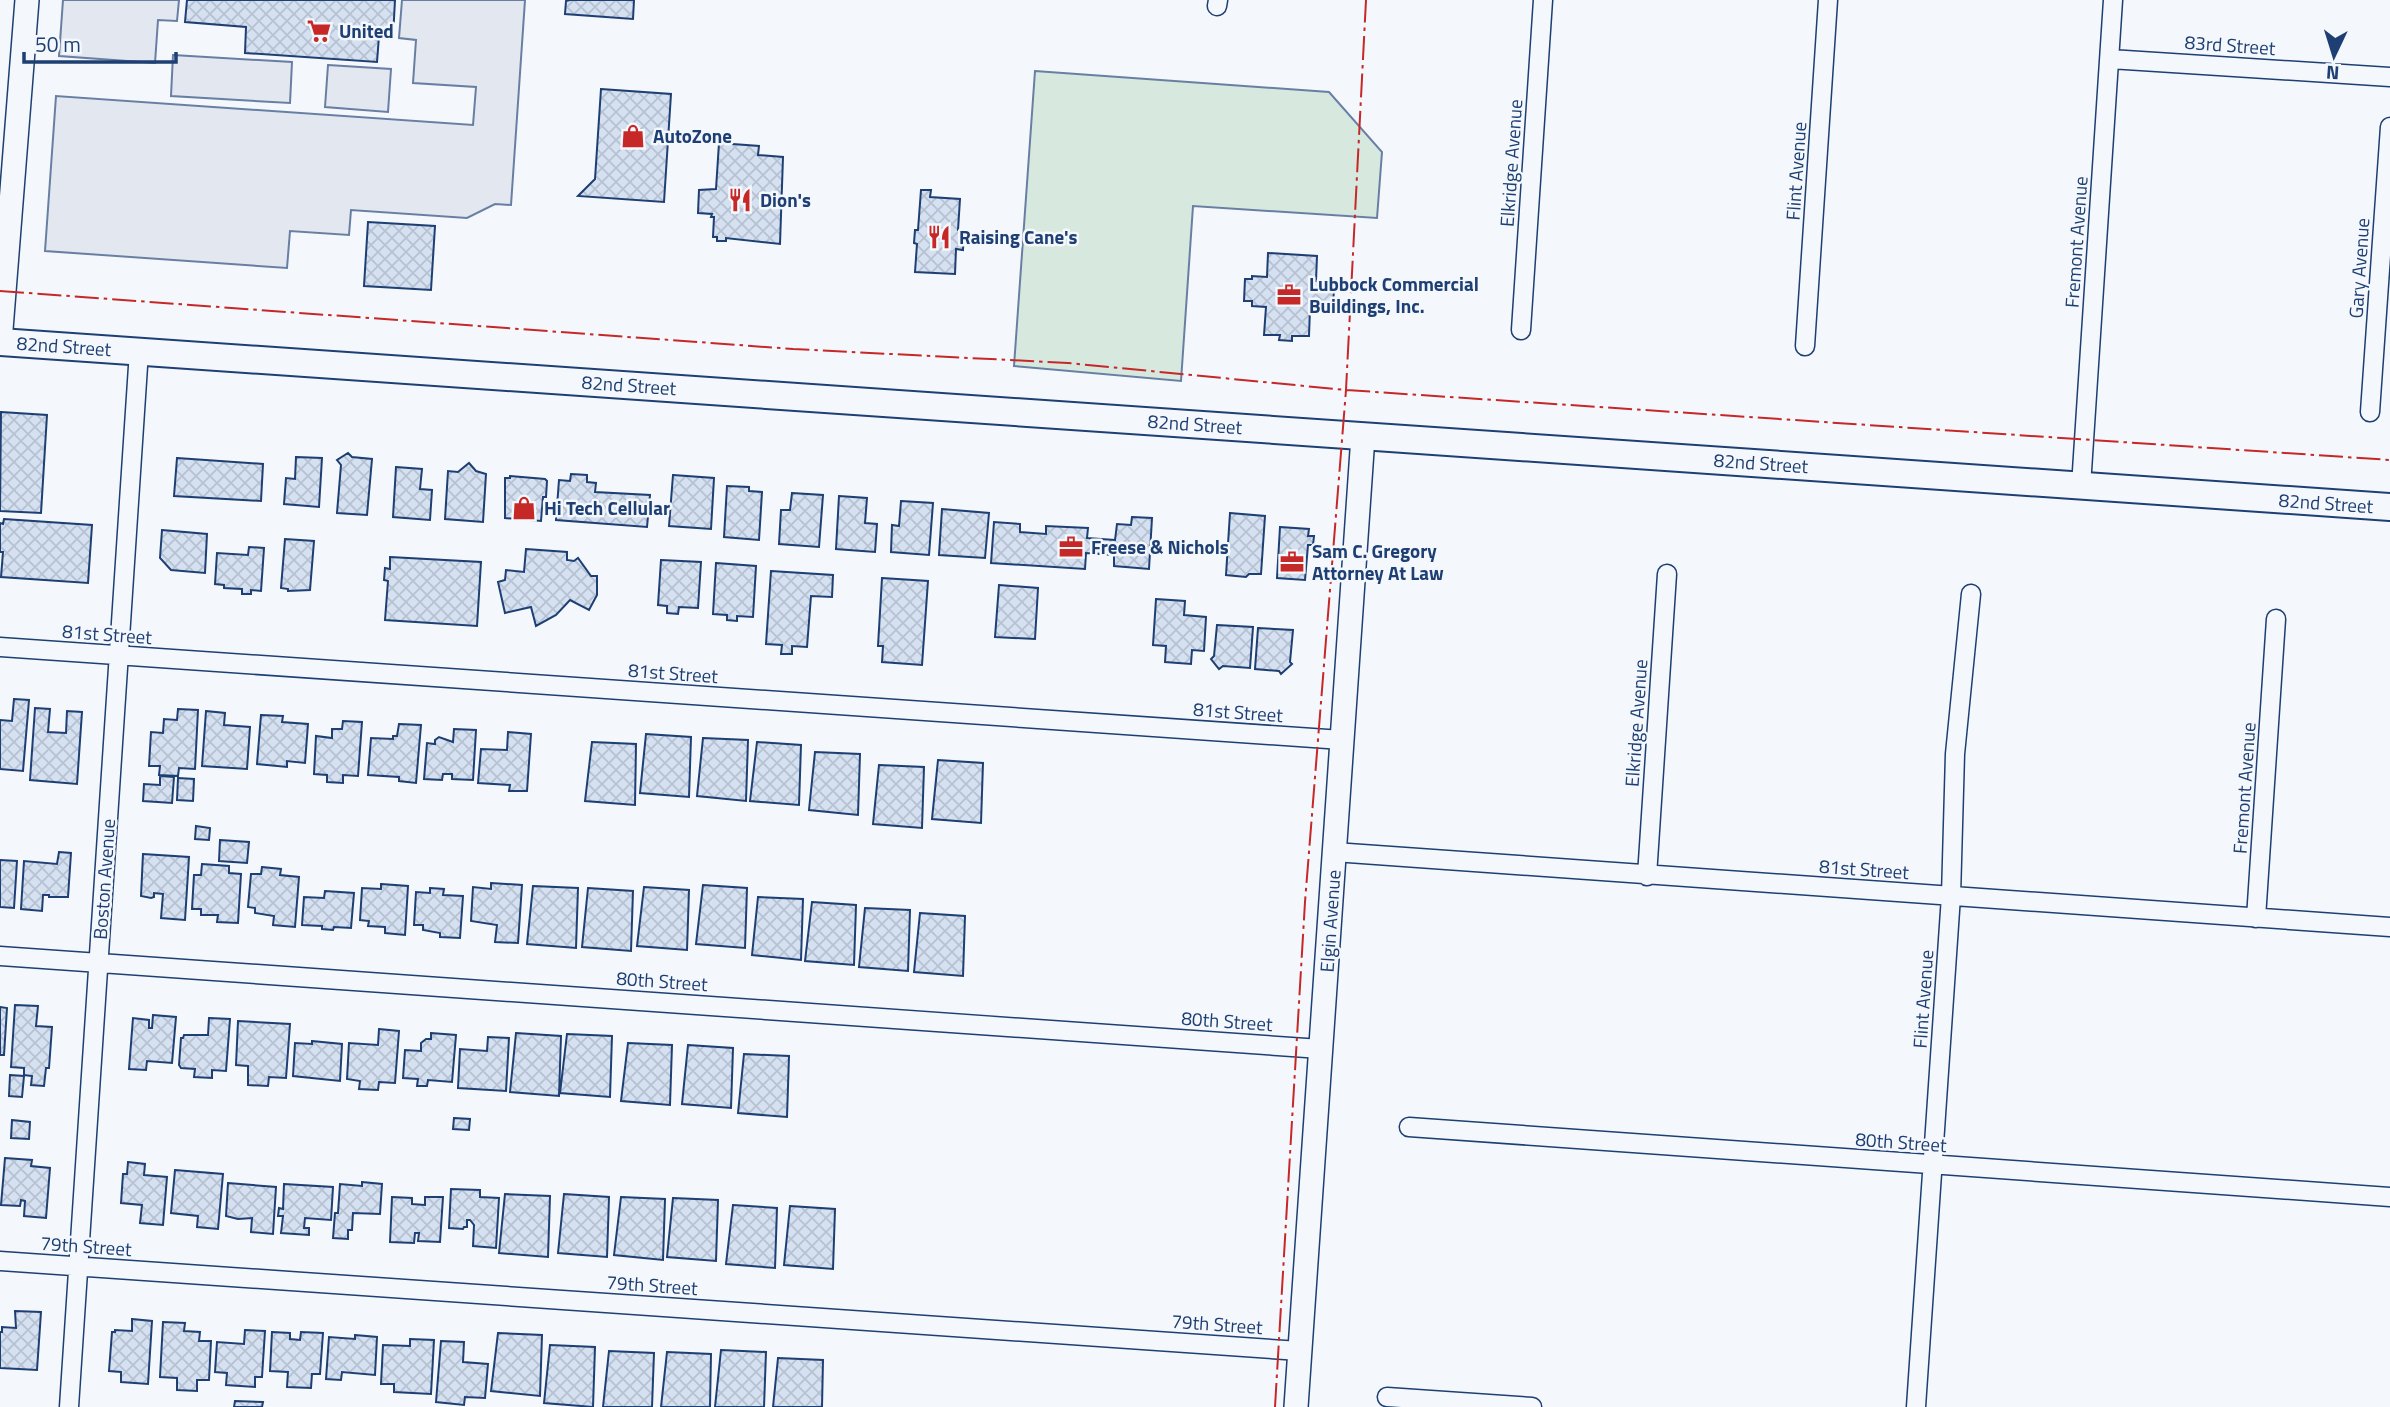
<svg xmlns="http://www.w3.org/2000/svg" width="2390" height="1407" viewBox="0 0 2390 1407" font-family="'Titillium Web',sans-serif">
<defs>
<pattern id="building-cross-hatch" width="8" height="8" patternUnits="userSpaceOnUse" patternTransform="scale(1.75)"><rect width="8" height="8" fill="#d5e0f0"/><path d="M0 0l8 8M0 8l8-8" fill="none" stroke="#b6c1d1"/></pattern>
</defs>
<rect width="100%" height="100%" fill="#f4f7fb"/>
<path fill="#d7e8df" stroke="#687fa3" stroke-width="2" d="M 1035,71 L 1329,92 L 1382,152 L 1377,218 L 1193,206 L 1181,381 L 1014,366 Z"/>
<path fill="#e3e8f0" stroke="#687fa3" stroke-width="2" d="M 63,0 L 179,0 L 177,21 L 158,20 L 155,63 L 59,56 Z
M 402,0 L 525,0 L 511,205 L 495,204 L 467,218 L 351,210 L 349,235 L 290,231 L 287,268 L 45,251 L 56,96 L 473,125 L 476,87 L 413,83 L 416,40 L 399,38 Z
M 173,55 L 292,62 L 290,103 L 171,96 Z
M 328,65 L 391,69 L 388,112 L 325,107 Z"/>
<path fill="url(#building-cross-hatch)" stroke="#1d3f73" stroke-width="2" d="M 187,0 L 395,0 L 393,37 L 379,36 L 377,62 L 245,53 L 246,27 L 185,22 Z
M 570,0 L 634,0 L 633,19 L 565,14 L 566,1 Z
M 601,89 L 671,94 L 664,202 L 578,196 L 595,179 Z
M 719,143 L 759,146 L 758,155 L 783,157 L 780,244 L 726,238 L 726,241 L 717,241 L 717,237 L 713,237 L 714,217 L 711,217 L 712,214 L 698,213 L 699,190 L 716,189 Z
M 921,190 L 931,190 L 930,197 L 960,199 L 958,230 L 964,231 L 963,250 L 956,249 L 955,274 L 915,272 L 917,244 L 914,243 L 915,230 L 918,230 Z
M 368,222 L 435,226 L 431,290 L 364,286 Z
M 1268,253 L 1317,256 L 1316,281 L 1328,282 L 1328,288 L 1334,288 L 1333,306 L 1325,305 L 1325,309 L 1310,308 L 1309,336 L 1292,336 L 1292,341 L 1279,340 L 1280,335 L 1264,335 L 1266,307 L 1252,306 L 1252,301 L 1244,301 L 1245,279 L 1252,279 L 1252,276 L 1267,277 Z
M 1,412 L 47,415 L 41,513 L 0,511 Z
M 348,453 L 352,457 L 372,459 L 367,515 L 337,513 L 341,465 L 337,460 Z
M 296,457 L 322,458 L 319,507 L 284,504 L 286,478 L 295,479 Z
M 177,458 L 263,464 L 261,501 L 174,496 Z
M 469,463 L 476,471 L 486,474 L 483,522 L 445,519 L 448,471 L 458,472 Z
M 396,467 L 422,469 L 420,489 L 432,490 L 430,520 L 393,517 Z
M 571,474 L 587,475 L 587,482 L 596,483 L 595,492 L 650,495 L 647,527 L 556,520 L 559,480 L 570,481 Z
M 673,475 L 714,478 L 711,529 L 669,526 Z
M 510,476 L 545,479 L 547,481 L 546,497 L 543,497 L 541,521 L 505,518 L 505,478 L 510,478 Z
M 727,486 L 749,487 L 749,491 L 762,492 L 759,540 L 724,537 Z
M 792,493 L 823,495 L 819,547 L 779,544 L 781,510 L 790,510 Z
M 839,496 L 867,498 L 865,523 L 877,524 L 875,552 L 836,549 Z
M 901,501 L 933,503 L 929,555 L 891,552 L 892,525 L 899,526 Z
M 942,509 L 989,513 L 985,558 L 939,555 Z
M 1230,513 L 1265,516 L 1261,574 L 1249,574 L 1246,577 L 1226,575 Z
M 1132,517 L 1152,518 L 1149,569 L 1114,566 L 1114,555 L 1086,553 L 1085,569 L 991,563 L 994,522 L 1020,524 L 1020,532 L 1046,534 L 1046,526 L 1088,528 L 1087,538 L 1115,540 L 1117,524 L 1131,525 Z
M 4,519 L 92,525 L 88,583 L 1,577 L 3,552 L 0,552 L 0,523 L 3,524 Z
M 1280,527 L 1309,529 L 1308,536 L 1314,536 L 1313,545 L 1308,545 L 1305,580 L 1277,578 Z
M 162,530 L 207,534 L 205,573 L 171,570 L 160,558 Z
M 285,539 L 314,541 L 310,590 L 288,591 L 288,589 L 281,588 Z
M 249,547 L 264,548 L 261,591 L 251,590 L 251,594 L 242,594 L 242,589 L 224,588 L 224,585 L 215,584 L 217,553 L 248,555 Z
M 526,549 L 567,552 L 567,560 L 574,561 L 578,558 L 591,576 L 597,576 L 597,595 L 589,610 L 570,600 L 556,615 L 536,626 L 531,607 L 505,613 L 498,582 L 505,580 L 506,570 L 524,572 Z
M 390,557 L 481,562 L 477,626 L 385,620 L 388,581 L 384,580 L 385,568 L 390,569 Z
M 661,560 L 701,562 L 698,608 L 679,607 L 678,614 L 667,613 L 667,606 L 658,605 Z
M 716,563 L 756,566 L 753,617 L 737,616 L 737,621 L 727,620 L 727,615 L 713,614 Z
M 771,571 L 833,575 L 832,597 L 811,596 L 807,647 L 792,646 L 792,654 L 781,654 L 782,645 L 766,644 Z
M 882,578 L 928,581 L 922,665 L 882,662 L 883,646 L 878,646 Z
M 999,585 L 1038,588 L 1035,639 L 995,637 Z
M 1156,599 L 1185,601 L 1184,615 L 1206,617 L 1204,651 L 1192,650 L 1191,664 L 1165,662 L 1166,646 L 1153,645 Z
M 1217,625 L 1253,627 L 1250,668 L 1223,666 L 1219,669 L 1211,659 L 1214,656 Z
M 1258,628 L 1293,630 L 1290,662 L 1292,664 L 1281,674 L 1279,671 L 1255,669 Z
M 14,699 L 29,700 L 23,771 L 0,769 L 0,720 L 12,721 Z
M 35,708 L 50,709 L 48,732 L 66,733 L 67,711 L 82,712 L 77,784 L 30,780 Z
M 178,709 L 198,710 L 195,769 L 179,768 L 178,776 L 159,775 L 160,766 L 149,766 L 151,732 L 163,733 L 164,719 L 177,720 Z
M 206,711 L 225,713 L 224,725 L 250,727 L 247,769 L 202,766 Z
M 261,715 L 283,716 L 282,722 L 308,724 L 305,763 L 287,761 L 287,767 L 257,764 Z
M 343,721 L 362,722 L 358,776 L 343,775 L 343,783 L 327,782 L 327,775 L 314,774 L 316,736 L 332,738 L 332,729 L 342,729 Z
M 399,724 L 421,725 L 416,783 L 399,781 L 399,777 L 368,775 L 371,738 L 393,739 L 393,736 L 397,736 Z
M 454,729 L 476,730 L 473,780 L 452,779 L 452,774 L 443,774 L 442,780 L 424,779 L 427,743 L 435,744 L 435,740 L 439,737 L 453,742 Z
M 508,732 L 531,734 L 527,791 L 509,791 L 510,785 L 478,783 L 481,749 L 507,750 Z
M 646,734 L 691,737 L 689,797 L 640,793 Z
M 703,738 L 748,740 L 746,801 L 697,796 Z
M 592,742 L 636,744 L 635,805 L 585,801 Z
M 757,742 L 801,745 L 799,805 L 750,801 Z
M 815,752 L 860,754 L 858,815 L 809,810 Z
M 938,760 L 983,763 L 981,823 L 932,819 Z
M 879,765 L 924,767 L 922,828 L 873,824 Z
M 160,776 L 174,777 L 172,803 L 143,801 L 144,784 L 160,785 Z
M 178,778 L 194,779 L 193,801 L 177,800 Z
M 196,826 L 210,828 L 209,840 L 195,839 Z
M 220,840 L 249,842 L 247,863 L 219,861 Z
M 59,852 L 71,853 L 68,897 L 49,897 L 49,895 L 43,895 L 42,911 L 21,909 L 24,861 L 57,864 Z
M 143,854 L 189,857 L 185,920 L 161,918 L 163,894 L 154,893 L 154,897 L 151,898 L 141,896 Z
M 0,860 L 17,861 L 14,908 L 0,907 Z
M 202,864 L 229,866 L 229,873 L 241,874 L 238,923 L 217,922 L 218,915 L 201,915 L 201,909 L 192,909 L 194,875 L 201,875 Z
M 262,867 L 281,869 L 280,875 L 299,877 L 295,927 L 273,925 L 274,916 L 255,913 L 255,908 L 248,907 L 251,874 L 261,874 Z
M 491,883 L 522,885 L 518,943 L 495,942 L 497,925 L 471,921 L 473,887 L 491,889 Z
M 381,884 L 408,886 L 405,935 L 385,933 L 385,927 L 368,926 L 369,921 L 360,920 L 362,888 L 381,889 Z
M 703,885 L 747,888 L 745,948 L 696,944 Z
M 533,886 L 578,888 L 576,948 L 527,944 Z
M 644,887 L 689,890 L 687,950 L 637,946 Z
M 430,888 L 444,889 L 443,895 L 463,896 L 460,938 L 440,937 L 440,933 L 423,930 L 423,925 L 414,925 L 416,892 L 430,893 Z
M 588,888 L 633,891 L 631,951 L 582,947 Z
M 325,891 L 354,893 L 351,928 L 334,927 L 333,930 L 322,929 L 322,926 L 302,925 L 304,897 L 324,898 Z
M 758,897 L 803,899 L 801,960 L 752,955 Z
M 812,902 L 856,905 L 854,965 L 805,961 Z
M 865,908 L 910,910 L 908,971 L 859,967 Z
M 920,913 L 965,916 L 963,976 L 914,972 Z
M 15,1005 L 38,1006 L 36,1026 L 52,1027 L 49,1068 L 46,1068 L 44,1086 L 31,1085 L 32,1076 L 24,1075 L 24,1068 L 11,1067 Z
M 0,1007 L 7,1008 L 4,1055 L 0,1055 Z
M 153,1015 L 176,1017 L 172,1063 L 147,1061 L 146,1070 L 129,1069 L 133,1018 L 149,1020 L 149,1028 L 152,1028 Z
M 209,1018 L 230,1019 L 226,1071 L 212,1070 L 212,1078 L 194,1077 L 195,1069 L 181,1068 L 179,1065 L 181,1038 L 183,1038 L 184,1035 L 208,1035 Z
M 238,1021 L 290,1024 L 286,1078 L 269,1077 L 268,1086 L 248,1085 L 248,1066 L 236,1065 Z
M 379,1029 L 399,1031 L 395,1083 L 379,1082 L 378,1090 L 359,1089 L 360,1081 L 347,1079 L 349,1043 L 378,1045 Z
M 431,1033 L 456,1035 L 452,1082 L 428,1080 L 427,1086 L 417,1086 L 418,1079 L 403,1078 L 405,1050 L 421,1051 L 421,1043 L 426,1039 L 431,1039 Z
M 516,1033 L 561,1036 L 559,1096 L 510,1092 Z
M 567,1034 L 612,1036 L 610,1097 L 560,1093 Z
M 488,1037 L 509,1038 L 506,1091 L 458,1088 L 460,1049 L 487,1051 Z
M 312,1041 L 342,1044 L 340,1081 L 293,1076 L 295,1043 L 312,1044 Z
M 628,1043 L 672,1045 L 670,1105 L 621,1101 Z
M 688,1045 L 733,1048 L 731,1108 L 682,1104 Z
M 744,1054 L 789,1056 L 787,1117 L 738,1113 Z
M 10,1075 L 24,1076 L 22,1097 L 9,1096 Z
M 454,1118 L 470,1119 L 469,1130 L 453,1129 Z
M 12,1120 L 30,1122 L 29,1139 L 11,1138 Z
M 5,1158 L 32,1160 L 31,1166 L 50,1168 L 46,1218 L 24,1216 L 25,1201 L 21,1200 L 20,1206 L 1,1205 Z
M 128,1162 L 145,1164 L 144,1175 L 167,1177 L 163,1225 L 140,1223 L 142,1205 L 121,1203 L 123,1174 L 127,1174 Z
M 175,1170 L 223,1174 L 218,1229 L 197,1227 L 198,1216 L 171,1213 Z
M 362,1182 L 382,1184 L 380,1214 L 353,1213 L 352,1230 L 348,1230 L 348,1239 L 333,1238 L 335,1213 L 338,1213 L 340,1184 L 362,1186 Z
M 228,1183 L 276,1187 L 273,1234 L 251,1232 L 252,1218 L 238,1219 L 226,1216 Z
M 284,1184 L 333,1187 L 331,1220 L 305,1218 L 304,1228 L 309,1228 L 309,1235 L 281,1233 L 283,1216 L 278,1216 L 279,1208 L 283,1209 Z
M 451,1189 L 480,1190 L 480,1197 L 499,1198 L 496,1248 L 473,1246 L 474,1225 L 470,1220 L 467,1220 L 467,1227 L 464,1227 L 463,1229 L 449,1228 Z
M 505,1194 L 550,1196 L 548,1257 L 499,1253 Z
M 564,1194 L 609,1197 L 607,1257 L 558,1253 Z
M 392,1197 L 412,1198 L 412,1204 L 425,1205 L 425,1197 L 443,1197 L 440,1242 L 418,1241 L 419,1233 L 415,1233 L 414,1243 L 390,1242 Z
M 621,1197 L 665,1199 L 663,1260 L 614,1255 Z
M 673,1198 L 718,1200 L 716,1261 L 667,1257 Z
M 733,1205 L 777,1208 L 775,1268 L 726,1264 Z
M 790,1206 L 835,1209 L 833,1269 L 784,1265 Z
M 15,1311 L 41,1312 L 37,1370 L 0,1368 L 0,1332 L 2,1332 L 2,1327 L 16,1328 Z
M 132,1319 L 152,1321 L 148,1384 L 121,1382 L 121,1372 L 109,1371 L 112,1332 L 115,1332 L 115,1330 L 132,1331 Z
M 163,1322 L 185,1323 L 184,1331 L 200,1332 L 199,1341 L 211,1341 L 209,1380 L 197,1380 L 197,1391 L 177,1390 L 177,1378 L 160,1377 Z
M 245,1330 L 265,1331 L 262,1377 L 255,1377 L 255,1387 L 226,1385 L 227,1373 L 215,1372 L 217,1342 L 244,1344 Z
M 272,1332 L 290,1333 L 290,1339 L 300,1340 L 301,1332 L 323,1333 L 320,1374 L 312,1374 L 311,1388 L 287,1387 L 288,1372 L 270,1371 Z
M 498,1333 L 542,1335 L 540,1396 L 491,1391 Z
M 355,1335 L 377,1337 L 375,1375 L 342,1372 L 341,1380 L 326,1379 L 329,1337 L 355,1339 Z
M 410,1339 L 434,1340 L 431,1394 L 394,1392 L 394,1384 L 381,1384 L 383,1345 L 410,1346 Z
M 441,1341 L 464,1342 L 463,1362 L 488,1364 L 485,1398 L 465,1397 L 464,1405 L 436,1402 Z
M 550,1345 L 595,1347 L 593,1407 L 544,1403 Z
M 721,1350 L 766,1352 L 764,1407 L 715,1407 Z
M 609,1351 L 654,1353 L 652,1407 L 603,1407 Z
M 667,1352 L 711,1354 L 710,1407 L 661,1407 Z
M 778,1358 L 823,1360 L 822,1407 L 773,1407 Z
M 235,1401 L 263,1402 L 262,1407 L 234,1407 Z"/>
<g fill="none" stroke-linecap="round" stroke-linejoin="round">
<g stroke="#1d3f73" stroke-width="21">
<path id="minor" d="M 1217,6 L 1218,0
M 2110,59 L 2390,77
M 1521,330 L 1543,0
M 1805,346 L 1828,0
M 2370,412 L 2390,127
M 2081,486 L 2113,0
M 0,647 L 1342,740
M 1334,852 L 2390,927
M 1647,876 L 1667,574
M 2256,918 L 2276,619
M 0,956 L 1321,1049
M 1409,1127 L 2390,1197
M 0,1261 L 1300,1351
M 1387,1397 L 1532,1407
M 69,1407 L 139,351
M 1916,1407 L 1951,896 L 1955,754 L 1971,594"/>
</g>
<g stroke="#1d3f73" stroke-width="26">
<path id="tertiary" d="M 0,342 L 27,0
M 1296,1407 L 1363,436"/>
</g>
<g stroke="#1d3f73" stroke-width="30">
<path id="secondary" d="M 0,342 L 2390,507"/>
</g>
<use href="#minor" stroke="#f4f7fb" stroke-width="18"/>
<use href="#tertiary" stroke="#f4f7fb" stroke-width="23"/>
<use href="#secondary" stroke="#f4f7fb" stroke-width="26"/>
<path stroke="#c62828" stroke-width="2" stroke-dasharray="24 5 3.5 5" stroke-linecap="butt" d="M 0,291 L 793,349 L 1068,363 L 1346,390 L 2390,460
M 1275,1407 L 1305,902 L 1346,390 L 1366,0"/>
</g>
<defs>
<g id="supermarket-bare" transform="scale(1.89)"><path d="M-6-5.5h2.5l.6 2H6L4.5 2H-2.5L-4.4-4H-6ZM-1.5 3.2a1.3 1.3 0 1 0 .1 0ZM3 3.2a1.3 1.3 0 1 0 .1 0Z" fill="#c62828" stroke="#f4f7fb" stroke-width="2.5" paint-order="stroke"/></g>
<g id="shop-bare" transform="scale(1.89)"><path d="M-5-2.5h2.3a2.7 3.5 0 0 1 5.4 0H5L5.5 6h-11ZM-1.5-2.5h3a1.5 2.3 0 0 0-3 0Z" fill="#c62828" stroke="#f4f7fb" stroke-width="2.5" paint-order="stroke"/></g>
<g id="restaurant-bare" transform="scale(1.89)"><path d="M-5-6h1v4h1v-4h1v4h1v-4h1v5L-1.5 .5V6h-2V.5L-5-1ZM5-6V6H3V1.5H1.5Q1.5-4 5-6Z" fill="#c62828" stroke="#f4f7fb" stroke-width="2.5" paint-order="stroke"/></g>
<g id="office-bare" transform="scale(1.89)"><path d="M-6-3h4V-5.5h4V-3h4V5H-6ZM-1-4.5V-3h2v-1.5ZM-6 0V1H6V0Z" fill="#c62828" stroke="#f4f7fb" stroke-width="2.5" paint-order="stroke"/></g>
</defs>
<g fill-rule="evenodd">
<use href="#supermarket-bare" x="319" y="31"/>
<use href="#shop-bare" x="633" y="136"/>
<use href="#restaurant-bare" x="740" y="200"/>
<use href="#restaurant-bare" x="939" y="237"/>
<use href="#office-bare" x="1289" y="295"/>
<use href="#shop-bare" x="524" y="508"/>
<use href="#office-bare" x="1071" y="547"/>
<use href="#office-bare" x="1292" y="562"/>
</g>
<g text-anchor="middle" stroke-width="5" stroke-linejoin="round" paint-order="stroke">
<g font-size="19" font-weight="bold" fill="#1d3f73" stroke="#f4f7fb" text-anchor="start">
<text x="339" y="38">United</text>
<text x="653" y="143">AutoZone</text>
<text x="760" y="207">Dion's</text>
<text x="959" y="244">Raising Cane's</text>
<text x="1309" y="291">Lubbock Commercial<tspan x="1309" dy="22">Buildings, Inc.</tspan></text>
<text x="544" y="515">Hi Tech Cellular</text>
<text x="1091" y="554">Freese &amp; Nichols</text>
<text x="1312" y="558">Sam C. Gregory<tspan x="1312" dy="22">Attorney At Law</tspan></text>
</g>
<g font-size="19" fill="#1d3f73" stroke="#f4f7fb">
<text transform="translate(2230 45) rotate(4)" y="7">83rd Street</text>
<text transform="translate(1511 163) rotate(-86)" y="7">Elkridge Avenue</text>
<text transform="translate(1796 171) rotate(-86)" y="7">Flint Avenue</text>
<text transform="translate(2076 242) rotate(-86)" y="7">Fremont Avenue</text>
<text transform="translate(2359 268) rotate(-86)" y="7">Gary Avenue</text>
<text transform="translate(64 346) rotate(4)" y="7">82nd Street</text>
<text transform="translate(629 385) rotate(4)" y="7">82nd Street</text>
<text transform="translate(1195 424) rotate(4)" y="7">82nd Street</text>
<text transform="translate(1761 463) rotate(4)" y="7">82nd Street</text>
<text transform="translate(2326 503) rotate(4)" y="7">82nd Street</text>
<text transform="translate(107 634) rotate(4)" y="7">81st Street</text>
<text transform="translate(673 673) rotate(4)" y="7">81st Street</text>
<text transform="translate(1238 712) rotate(4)" y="7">81st Street</text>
<text transform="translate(1636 723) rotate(-86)" y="7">Elkridge Avenue</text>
<text transform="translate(2244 788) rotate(-86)" y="7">Fremont Avenue</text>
<text transform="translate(1864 869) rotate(4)" y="7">81st Street</text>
<text transform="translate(104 879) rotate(-86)" y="7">Boston Avenue</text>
<text transform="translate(1330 921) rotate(-86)" y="7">Elgin Avenue</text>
<text transform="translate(662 981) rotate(4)" y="7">80th Street</text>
<text transform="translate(1923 999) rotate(-86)" y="7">Flint Avenue</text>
<text transform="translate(1227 1021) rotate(4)" y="7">80th Street</text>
<text transform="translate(1901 1142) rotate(4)" y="7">80th Street</text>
<text transform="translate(86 1246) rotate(4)" y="7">79th Street</text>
<text transform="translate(652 1285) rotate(4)" y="7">79th Street</text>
<text transform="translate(1217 1324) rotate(4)" y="7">79th Street</text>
</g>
</g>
<g transform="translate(2334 56) rotate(184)" stroke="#f4f7fb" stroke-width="5" paint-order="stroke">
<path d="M0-5L12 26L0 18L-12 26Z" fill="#1d3f73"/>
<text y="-10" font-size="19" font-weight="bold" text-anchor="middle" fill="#1d3f73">N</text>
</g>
<path d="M24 52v10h152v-10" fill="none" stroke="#1d3f73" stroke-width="3.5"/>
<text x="35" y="52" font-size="21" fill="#1d3f73" stroke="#f4f7fb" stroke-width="5" paint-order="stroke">50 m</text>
</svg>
